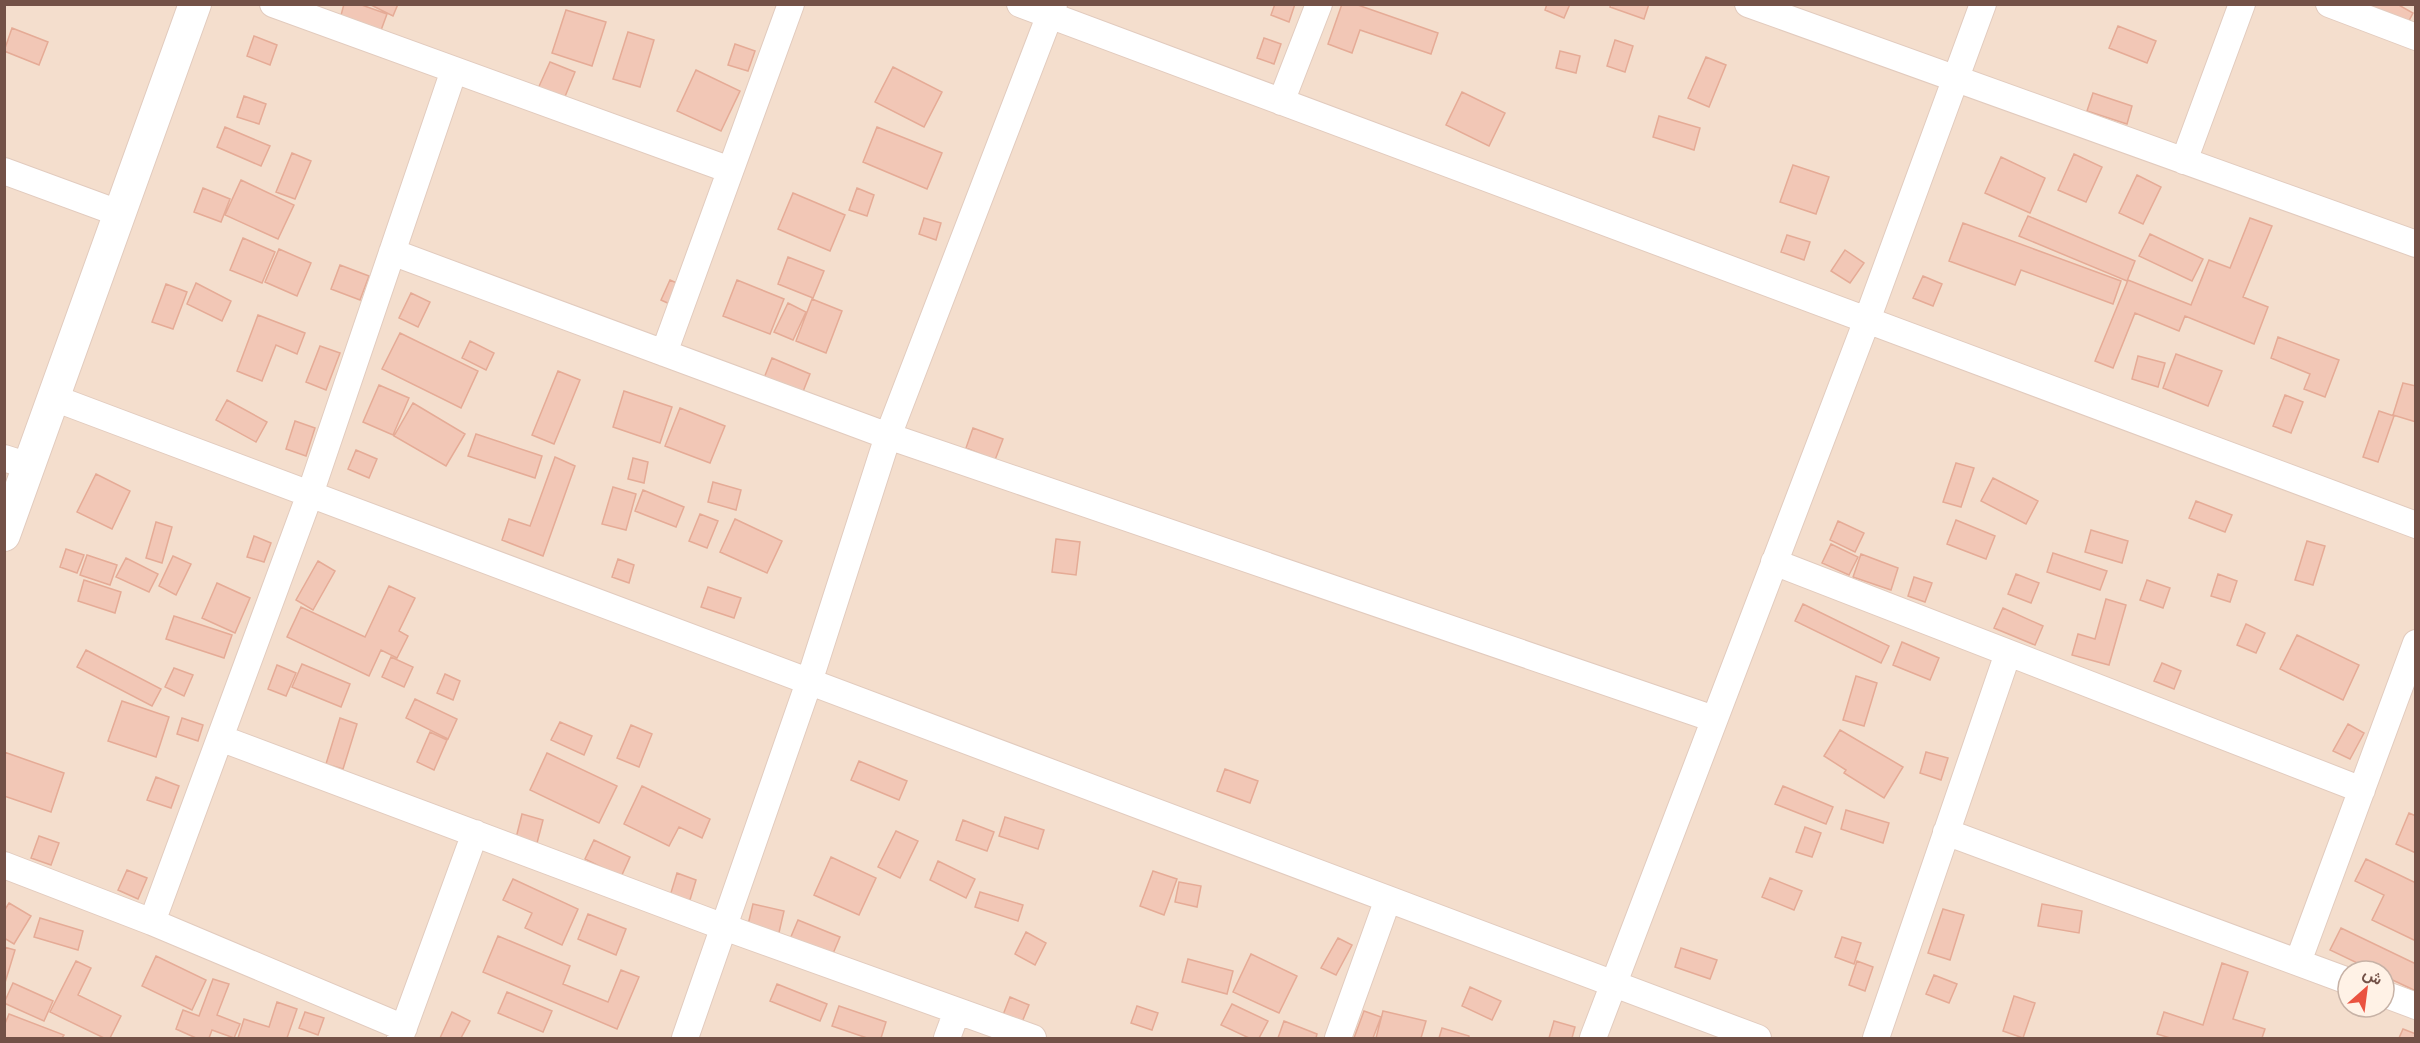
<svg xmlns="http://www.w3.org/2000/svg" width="2420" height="1043" viewBox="0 0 2420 1043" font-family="Manrope,Vazirmatn,sans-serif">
<rect width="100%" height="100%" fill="#fdeedf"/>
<path fill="#f4decd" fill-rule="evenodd" d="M 5,5 L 2415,5 L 2415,1038 L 5,1038 ZM 2348,971 L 2384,971 L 2384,1007 L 2348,1007 Z"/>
<path fill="#f2c7b6" stroke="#e5ab96" stroke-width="1.5" d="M 344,4 L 359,4 L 387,14 L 380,33 L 340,19 Z
M 369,4 L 398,4 L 393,16 Z
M 1275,4 L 1295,4 L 1289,22 L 1271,15 Z
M 1342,4 L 1355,4 L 1438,33 L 1431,54 L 1360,30 L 1352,53 L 1328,44 Z
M 1547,4 L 1570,4 L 1564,18 L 1545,10 Z
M 1611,4 L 1649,4 L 1644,19 L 1610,7 Z
M 2352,4 L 2397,4 L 2413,13 L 2404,30 Z
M 566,10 L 606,22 L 592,66 L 552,53 Z
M 2118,26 L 2156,41 L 2147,63 L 2109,48 Z
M 12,28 L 48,42 L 39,65 L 4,51 Z
M 628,32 L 654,40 L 640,87 L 613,79 Z
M 254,36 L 277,45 L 270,65 L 247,56 Z
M 1264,38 L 1281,44 L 1274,64 L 1257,58 Z
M 1615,40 L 1633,46 L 1625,72 L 1607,66 Z
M 735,44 L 755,51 L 748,71 L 728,65 Z
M 1560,51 L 1580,56 L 1576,73 L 1556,68 Z
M 1706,57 L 1726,65 L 1709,107 L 1688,98 Z
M 550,62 L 575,72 L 562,104 L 536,93 Z
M 893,67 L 942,92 L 924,127 L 875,102 Z
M 696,70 L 740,91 L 721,131 L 677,111 Z
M 1462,92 L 1505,113 L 1489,146 L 1446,125 Z
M 2093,93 L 2132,106 L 2127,124 L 2087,111 Z
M 244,96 L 266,104 L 259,124 L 237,117 Z
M 1659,116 L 1700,128 L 1694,150 L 1653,137 Z
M 225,127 L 270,146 L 261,166 L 217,147 Z
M 877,127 L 942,153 L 927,189 L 863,162 Z
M 292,153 L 311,161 L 295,199 L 276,192 Z
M 2074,154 L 2102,167 L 2086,202 L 2058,190 Z
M 2001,157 L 2045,178 L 2030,213 L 1985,193 Z
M 1793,165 L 1829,177 L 1816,214 L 1780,202 Z
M 2137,175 L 2161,187 L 2143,224 L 2119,213 Z
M 241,180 L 294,205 L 278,239 L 225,215 Z
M 203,188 L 230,199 L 221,222 L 194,212 Z
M 857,188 L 874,195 L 867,216 L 849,210 Z
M 793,193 L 845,215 L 830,251 L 778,229 Z
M 2028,216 L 2135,261 L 2127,281 L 2019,236 Z
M 924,218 L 941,223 L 936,240 L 919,234 Z
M 2250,218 L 2272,226 L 2243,297 L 2268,307 L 2254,344 L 2185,316 L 2179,331 L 2135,313 L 2113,368 L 2095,361 L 2128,280 L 2191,305 L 2209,260 L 2230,268 Z
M 1963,223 L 2121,281 L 2113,304 L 2021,270 L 2015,285 L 1949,261 Z
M 2150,234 L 2203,259 L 2192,281 L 2139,256 Z
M 1787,235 L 1810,242 L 1804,260 L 1781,252 Z
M 243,238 L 275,252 L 262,283 L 230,270 Z
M 279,249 L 311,263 L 297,296 L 265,282 Z
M 1845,250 L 1864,263 L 1850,283 L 1831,271 Z
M 788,257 L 824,271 L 813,298 L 778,284 Z
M 340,265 L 369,276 L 360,300 L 331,289 Z
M 1923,276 L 1942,284 L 1933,306 L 1913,298 Z
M 670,280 L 690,289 L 681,309 L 661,300 Z
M 737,280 L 784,299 L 770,334 L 723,316 Z
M 196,283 L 231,301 L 222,321 L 187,304 Z
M 166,284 L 187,292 L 173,329 L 152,322 Z
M 411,293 L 430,302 L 418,327 L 399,318 Z
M 812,299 L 842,311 L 826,353 L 796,341 Z
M 788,303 L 806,312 L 793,340 L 774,332 Z
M 258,315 L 305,333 L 297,354 L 276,345 L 262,381 L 237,371 Z
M 400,333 L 478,371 L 461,408 L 382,369 Z
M 2278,337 L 2339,360 L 2325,397 L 2304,389 L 2310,374 L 2271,358 Z
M 470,341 L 494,353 L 486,370 L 462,358 Z
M 320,346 L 340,353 L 326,390 L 306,382 Z
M 2176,354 L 2222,371 L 2208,406 L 2163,388 Z
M 2138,356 L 2165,363 L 2158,387 L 2132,379 Z
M 772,358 L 810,374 L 802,394 L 764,378 Z
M 558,371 L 580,380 L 554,444 L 532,435 Z
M 2403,383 L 2416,386 L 2416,422 L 2393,415 Z
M 379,385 L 409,398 L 393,435 L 363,422 Z
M 624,391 L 672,407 L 660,443 L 613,427 Z
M 2285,395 L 2303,402 L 2291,433 L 2273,426 Z
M 227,400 L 267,422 L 256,442 L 216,420 Z
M 413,403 L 465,434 L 446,466 L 394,436 Z
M 680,408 L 725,426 L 710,463 L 665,446 Z
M 2379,411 L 2394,416 L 2378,462 L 2363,457 Z
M 295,421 L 315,428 L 306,456 L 286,449 Z
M 973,428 L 1003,439 L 995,460 L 966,448 Z
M 476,434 L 542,456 L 535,478 L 468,456 Z
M 356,450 L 377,459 L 369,478 L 348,469 Z
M 555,457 L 575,466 L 543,556 L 502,540 L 509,519 L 530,526 Z
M 633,458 L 648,462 L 644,483 L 628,479 Z
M 1956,463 L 1974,468 L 1961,507 L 1943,502 Z
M 96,474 L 130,491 L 112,529 L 77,512 Z
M 1993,478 L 2038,501 L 2026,524 L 1981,501 Z
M 713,482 L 741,490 L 736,510 L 708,502 Z
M 613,487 L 636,494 L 626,530 L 602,524 Z
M 643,490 L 684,507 L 676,527 L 635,511 Z
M 2196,501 L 2232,515 L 2225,532 L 2189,518 Z
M 700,514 L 718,521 L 707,548 L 689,541 Z
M 735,519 L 782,541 L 767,573 L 720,552 Z
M 1956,520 L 1995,536 L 1986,559 L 1947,544 Z
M 1838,521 L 1864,533 L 1855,552 L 1830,540 Z
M 156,522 L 172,527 L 162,563 L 146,558 Z
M 2091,530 L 2128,541 L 2122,563 L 2085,552 Z
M 254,536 L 271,543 L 264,562 L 247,557 Z
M 1056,539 L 1080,542 L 1076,575 L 1052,572 Z
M 2307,541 L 2325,546 L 2313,585 L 2295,580 Z
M 1831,544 L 1858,557 L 1849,575 L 1822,563 Z
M 66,549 L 84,555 L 77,573 L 60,567 Z
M 2053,553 L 2107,571 L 2100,590 L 2047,572 Z
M 1861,554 L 1898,568 L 1891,590 L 1853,577 Z
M 87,555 L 117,565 L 110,585 L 80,575 Z
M 173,556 L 191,564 L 176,595 L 159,586 Z
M 126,558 L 158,574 L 149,592 L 116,577 Z
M 618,559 L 634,565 L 629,583 L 612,577 Z
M 318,561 L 335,571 L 313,610 L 296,600 Z
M 2016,574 L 2039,583 L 2031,603 L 2008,594 Z
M 2218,574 L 2237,581 L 2230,602 L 2211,596 Z
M 1914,577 L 1932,583 L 1925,602 L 1908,596 Z
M 84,580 L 121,592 L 115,613 L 78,601 Z
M 2147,580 L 2170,588 L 2163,608 L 2140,600 Z
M 217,583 L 250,598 L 235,633 L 202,618 Z
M 389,586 L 415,598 L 399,631 L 408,636 L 397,658 L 381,650 L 369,676 L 287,637 L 301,607 L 365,637 Z
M 708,587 L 741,598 L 734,618 L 701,607 Z
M 2106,599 L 2126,605 L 2109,665 L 2072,655 L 2078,634 L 2095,639 Z
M 1803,604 L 1889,646 L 1881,663 L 1795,621 Z
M 2003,608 L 2043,626 L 2035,645 L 1994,628 Z
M 174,616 L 232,635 L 224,658 L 166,639 Z
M 2246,624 L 2265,633 L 2256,653 L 2237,645 Z
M 2297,635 L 2359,665 L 2343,700 L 2280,669 Z
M 1902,642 L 1939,658 L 1930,680 L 1893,665 Z
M 86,650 L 161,689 L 152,706 L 77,667 Z
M 391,657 L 413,667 L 404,687 L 382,677 Z
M 2162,663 L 2181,671 L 2174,689 L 2154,681 Z
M 302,664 L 350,684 L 341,707 L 292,687 Z
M 277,665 L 296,673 L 286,696 L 268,689 Z
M 174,668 L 193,675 L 184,696 L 165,687 Z
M 445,674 L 460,681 L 453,700 L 437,693 Z
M 1856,676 L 1877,683 L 1864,726 L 1843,720 Z
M 415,699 L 457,719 L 448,739 L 406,718 Z
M 122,701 L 169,717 L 156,757 L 108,741 Z
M 182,718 L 203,725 L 198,741 L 177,734 Z
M 340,718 L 357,724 L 343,769 L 326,764 Z
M 560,722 L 592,736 L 584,755 L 551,740 Z
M 2348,724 L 2364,733 L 2350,759 L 2333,751 Z
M 631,725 L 652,734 L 639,767 L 617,758 Z
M 1840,730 L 1903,767 L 1884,798 L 1844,773 L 1846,770 L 1824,756 Z
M 430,732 L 447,740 L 434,770 L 417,762 Z
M 4,752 L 64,773 L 51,812 L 4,796 Z
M 1926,752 L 1948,758 L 1941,780 L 1920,773 Z
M 547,753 L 617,786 L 599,823 L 530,790 Z
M 859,761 L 907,781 L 899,800 L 851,780 Z
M 1225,769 L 1258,781 L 1250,803 L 1217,791 Z
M 156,777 L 179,786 L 171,808 L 147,800 Z
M 642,786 L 710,819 L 702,838 L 679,827 L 669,846 L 624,824 Z
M 1783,786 L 1833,807 L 1826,824 L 1775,804 Z
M 1846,810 L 1889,823 L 1883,843 L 1841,829 Z
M 2409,813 L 2416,816 L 2416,853 L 2396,844 Z
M 522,814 L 543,820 L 537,843 L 516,838 Z
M 1005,817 L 1044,830 L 1038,849 L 999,836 Z
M 963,820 L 994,832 L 987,851 L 956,840 Z
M 1805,827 L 1821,833 L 1812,857 L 1796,852 Z
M 896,831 L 918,841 L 900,878 L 878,867 Z
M 39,836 L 59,843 L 51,865 L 31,858 Z
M 594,840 L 630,857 L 621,877 L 585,859 Z
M 831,857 L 876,878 L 859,915 L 814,895 Z
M 2366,859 L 2416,883 L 2416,941 L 2372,920 L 2384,895 L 2355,881 Z
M 938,861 L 975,879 L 966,898 L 930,880 Z
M 127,870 L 147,878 L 138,899 L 118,890 Z
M 1153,871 L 1177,879 L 1164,915 L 1140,906 Z
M 677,873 L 696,880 L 689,903 L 670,896 Z
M 1770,878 L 1802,891 L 1794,910 L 1762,897 Z
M 513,879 L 578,909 L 562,945 L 525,928 L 532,913 L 503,900 Z
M 1179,882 L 1201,886 L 1197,907 L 1175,902 Z
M 980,892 L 1023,905 L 1018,921 L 975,907 Z
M 9,903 L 31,916 L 14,944 L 4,938 L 4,911 Z
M 753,904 L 784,911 L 777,941 L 746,933 Z
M 2042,904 L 2082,911 L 2079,933 L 2038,926 Z
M 1943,909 L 1964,915 L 1950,960 L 1928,953 Z
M 588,914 L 626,929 L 616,955 L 578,939 Z
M 40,918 L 83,931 L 78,950 L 34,937 Z
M 798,920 L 840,937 L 832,956 L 790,939 Z
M 2341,928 L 2416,964 L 2416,991 L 2384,976 L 2384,971 L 2374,971 L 2330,950 Z
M 1026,932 L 1046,943 L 1035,965 L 1015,954 Z
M 498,936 L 570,966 L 563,984 L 608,1002 L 621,970 L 639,977 L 617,1029 L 483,972 Z
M 1842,937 L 1861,943 L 1854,964 L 1835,957 Z
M 1338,938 L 1352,945 L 1336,975 L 1321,968 Z
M 4,947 L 15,950 L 4,986 Z
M 1681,948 L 1717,960 L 1710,979 L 1675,967 Z
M 1251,954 L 1297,976 L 1279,1013 L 1233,992 Z
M 156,956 L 206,980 L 192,1010 L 142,986 Z
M 1188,959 L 1233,971 L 1227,994 L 1182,982 Z
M 76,961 L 91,968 L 78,995 L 121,1016 L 110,1038 L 104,1038 L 50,1012 Z
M 1857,961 L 1873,967 L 1865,991 L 1849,985 Z
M 2222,963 L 2248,972 L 2233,1019 L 2265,1029 L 2262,1038 L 2170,1038 L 2157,1034 L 2164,1012 L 2203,1025 Z
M 1934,975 L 1957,984 L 1949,1003 L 1926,994 Z
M 213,979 L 229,984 L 217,1015 L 240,1024 L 234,1038 L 212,1030 L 209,1038 L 196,1038 L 176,1029 L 183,1010 L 199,1016 Z
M 13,983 L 53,1001 L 44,1021 L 4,1003 Z
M 777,984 L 827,1004 L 820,1021 L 770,1001 Z
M 1470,987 L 1501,1001 L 1492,1020 L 1462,1006 Z
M 507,992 L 552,1011 L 543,1032 L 498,1013 Z
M 2014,996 L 2035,1003 L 2023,1038 L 2003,1031 Z
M 1010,997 L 1029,1005 L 1020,1027 L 1001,1020 Z
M 277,1002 L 297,1009 L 287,1038 L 238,1038 L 244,1019 L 269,1027 Z
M 1232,1004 L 1268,1021 L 1259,1038 L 1249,1038 L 1221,1025 Z
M 839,1006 L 886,1022 L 881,1038 L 867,1038 L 832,1026 Z
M 1137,1006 L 1158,1013 L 1152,1030 L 1131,1023 Z
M 1364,1011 L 1381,1017 L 1373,1038 L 1354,1038 Z
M 1383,1011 L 1426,1021 L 1421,1038 L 1376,1038 Z
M 305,1012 L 324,1018 L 318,1035 L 299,1028 Z
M 452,1012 L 470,1021 L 461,1038 L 440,1038 Z
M 9,1014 L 64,1035 L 62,1038 L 4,1038 L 4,1026 Z
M 1284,1021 L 1317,1034 L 1316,1038 L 1278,1038 Z
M 1554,1021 L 1575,1027 L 1572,1038 L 1549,1038 Z
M 1442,1028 L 1469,1036 L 1469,1038 L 1439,1038 Z
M 2403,1029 L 2416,1034 L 2416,1038 L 2399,1038 Z"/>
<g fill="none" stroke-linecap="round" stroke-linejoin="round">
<g stroke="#e2cbbe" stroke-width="28">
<path id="minor" d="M 273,4 L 730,170
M 1020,4 L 2416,525
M 1748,4 L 2416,244
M 2329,4 L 2416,37
M 1281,102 L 1319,4
M 2184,161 L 2242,4
M 4,171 L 121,214
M 392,252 L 888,436 L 1714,719
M 664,353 L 791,4
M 54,398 L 1758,1038
M 4,458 L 29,466
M 1774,562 L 2362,790
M 220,738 L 724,927 L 1033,1038
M 1946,832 L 2348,981
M 4,865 L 152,922 L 404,1028
M 152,922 L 310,494 L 454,70
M 2298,962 L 2416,643
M 2384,994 L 2416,1006
M 400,1038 L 475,833
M 685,1038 L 809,682 L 888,436 L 1054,4
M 947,1038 L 957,1011
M 1338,1038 L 1388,899
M 1593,1038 L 1867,320 L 1983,4
M 1876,1038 L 2008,653"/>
</g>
<g stroke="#e2cbbe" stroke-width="34">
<path id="tertiary" d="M 4,535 L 195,4"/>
</g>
<use href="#minor" stroke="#fff" stroke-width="26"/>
<use href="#tertiary" stroke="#fff" stroke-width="32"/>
</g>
<rect width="2420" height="1043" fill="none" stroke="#735147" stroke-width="12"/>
<g transform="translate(2366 989) rotate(28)"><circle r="28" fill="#fff2e6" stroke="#c7b2a6" stroke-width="1.5"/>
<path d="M0-4.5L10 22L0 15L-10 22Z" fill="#ea5340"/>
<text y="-9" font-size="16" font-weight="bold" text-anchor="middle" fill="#735147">ش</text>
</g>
</svg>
